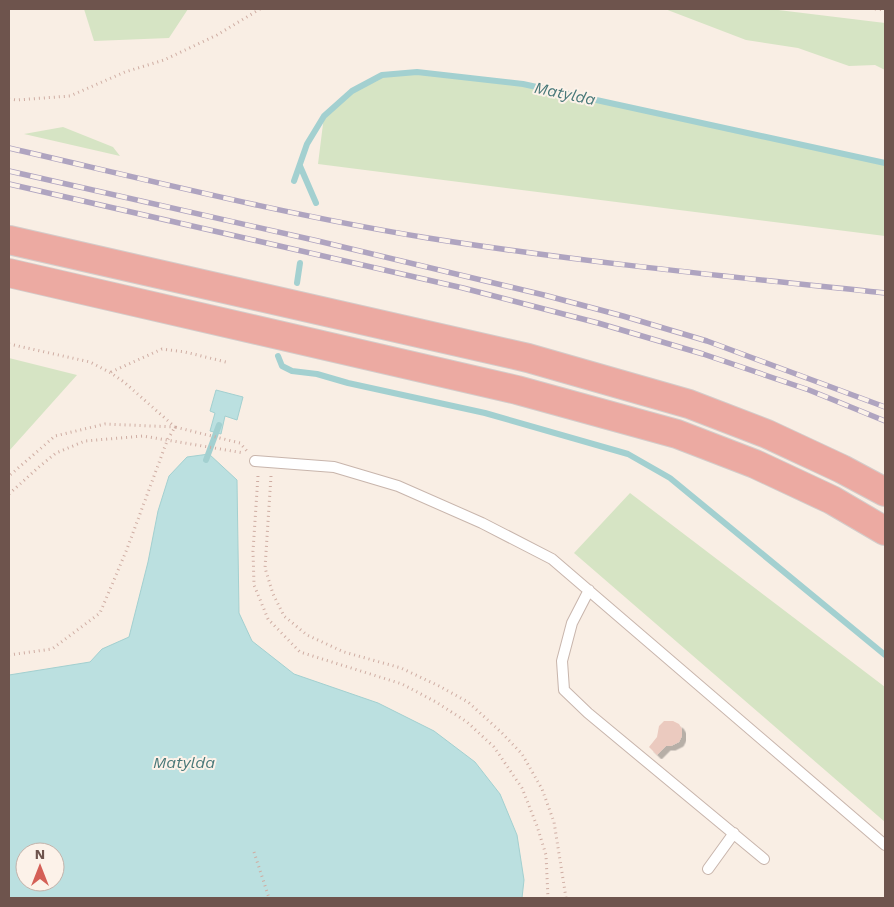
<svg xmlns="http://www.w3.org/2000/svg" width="894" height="907" viewBox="0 0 894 907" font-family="'Work Sans',sans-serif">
<defs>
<filter id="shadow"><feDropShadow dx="4.5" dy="4.5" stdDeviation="0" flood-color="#0004"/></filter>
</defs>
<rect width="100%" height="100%" fill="#f9eee4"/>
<path fill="#d6e4c4" d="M 84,9 L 188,9 L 169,38 L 94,41 Z
M 665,9 L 770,9 L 885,23 L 885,70 L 875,65 L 849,66 L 798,48 L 746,40 Z
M 425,73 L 523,84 L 885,163 L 885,236 L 318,164 L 324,116 L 352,91 L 382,75 Z
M 63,127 L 113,147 L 120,156 L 24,134 Z
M 9,358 L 77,375 L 9,451 Z
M 630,493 L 885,687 L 885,822 L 574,553 Z"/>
<path fill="#bbe0e0" stroke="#a3d0d0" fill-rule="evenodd" d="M 216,390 L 243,397 L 237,420 L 225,416 L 221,434 L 210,431 L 215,413 L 210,411 Z
M 209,454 L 237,480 L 239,613 L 252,641 L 294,674 L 378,703 L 434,731 L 475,762 L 500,794 L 517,835 L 524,880 L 522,898 L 9,898 L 9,675 L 90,662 L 102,649 L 129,637 L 148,562 L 158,511 L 169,476 L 187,457 ZM 25,852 L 55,852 L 55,882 L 25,882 Z"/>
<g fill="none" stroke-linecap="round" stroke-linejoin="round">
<path stroke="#a3d0d0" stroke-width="6" d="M 300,166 L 316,203
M 294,181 L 307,144 L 324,116 L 352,91 L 382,75 L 417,72 L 523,84 L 885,163
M 297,283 L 300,263
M 278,356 L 282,366 L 292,371 L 317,374 L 348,383 L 485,413 L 628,454 L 670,478 L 885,655
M 206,460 L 219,425"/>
</g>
<path fill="#ebcabf" filter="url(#shadow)" d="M 664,721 L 673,721 L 679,724 L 682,729 L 682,736 L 679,742 L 671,746 L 666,746 L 657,755 L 649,747 L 657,737 L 659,726 Z"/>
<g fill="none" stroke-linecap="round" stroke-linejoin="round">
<g stroke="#c8b5ac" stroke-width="12">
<path id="lane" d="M 255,461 L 334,467 L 398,486 L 482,523 L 552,559 L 885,845
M 589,590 L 572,623 L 562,661 L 564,690 L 588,713 L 764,859
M 708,869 L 734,833"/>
</g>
<g stroke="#d4ccca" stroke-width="30">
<path id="highway" d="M 9,240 L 528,358 L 689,404 L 767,434 L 842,469 L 885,492
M 9,273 L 517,390 L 677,434 L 755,464 L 832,500 L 885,531"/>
</g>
<path stroke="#cfada3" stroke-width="3" stroke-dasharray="1 4" stroke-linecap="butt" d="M 875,9 L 885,10
M 9,99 L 17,100 L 70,96 L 125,72 L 164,60 L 217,35 L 260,9
M 9,344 L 90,362 L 111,373 L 124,382 L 175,427 L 105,424 L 55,436 L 9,476
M 111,372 L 162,349 L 185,352 L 226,362
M 258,476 L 253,551 L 254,585 L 268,619 L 300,652 L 402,684 L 436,702 L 467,722 L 494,747 L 522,788 L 537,826 L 546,855 L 548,898
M 271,476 L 265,568 L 273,594 L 284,616 L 307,635 L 344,652 L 401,668 L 439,686 L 468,702 L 501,732 L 522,754 L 542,789 L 554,822 L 566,898
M 9,494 L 40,466 L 56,453 L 85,441 L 143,436 L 244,453
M 9,655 L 52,649 L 100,613 L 127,549 L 167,441 L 175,427 L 240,443 L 247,451
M 254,852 L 269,898"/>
<use href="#lane" stroke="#fff" stroke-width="10"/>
<use href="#highway" stroke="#ecaaa2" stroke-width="28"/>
<g stroke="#afa4c0" stroke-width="5.5">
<path id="rail" d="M 9,148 C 148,180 287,215 428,238 C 580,262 733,277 885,293
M 9,171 L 318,241 L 544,295 L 623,316 L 707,341 L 885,407
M 9,184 L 463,288 L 598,323 L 703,354 L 809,390 L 885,421"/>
</g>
<use href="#rail" stroke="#fcf2e9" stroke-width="4" stroke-dasharray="11" stroke-linecap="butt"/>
</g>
<g text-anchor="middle" stroke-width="4" stroke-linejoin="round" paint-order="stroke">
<g font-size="16" font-style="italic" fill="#477778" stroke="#fcf2e9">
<text transform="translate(565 93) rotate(12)" y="6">Matylda</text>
<text x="184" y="768">Matylda</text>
</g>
</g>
<rect width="894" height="907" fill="none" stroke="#6e544d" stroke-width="20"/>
<g transform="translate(40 867)"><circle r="24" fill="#fcf2e9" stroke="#c3b3ab"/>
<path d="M0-4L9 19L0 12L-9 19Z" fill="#d46057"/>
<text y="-8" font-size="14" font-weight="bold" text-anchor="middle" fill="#6e544d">N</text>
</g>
</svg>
